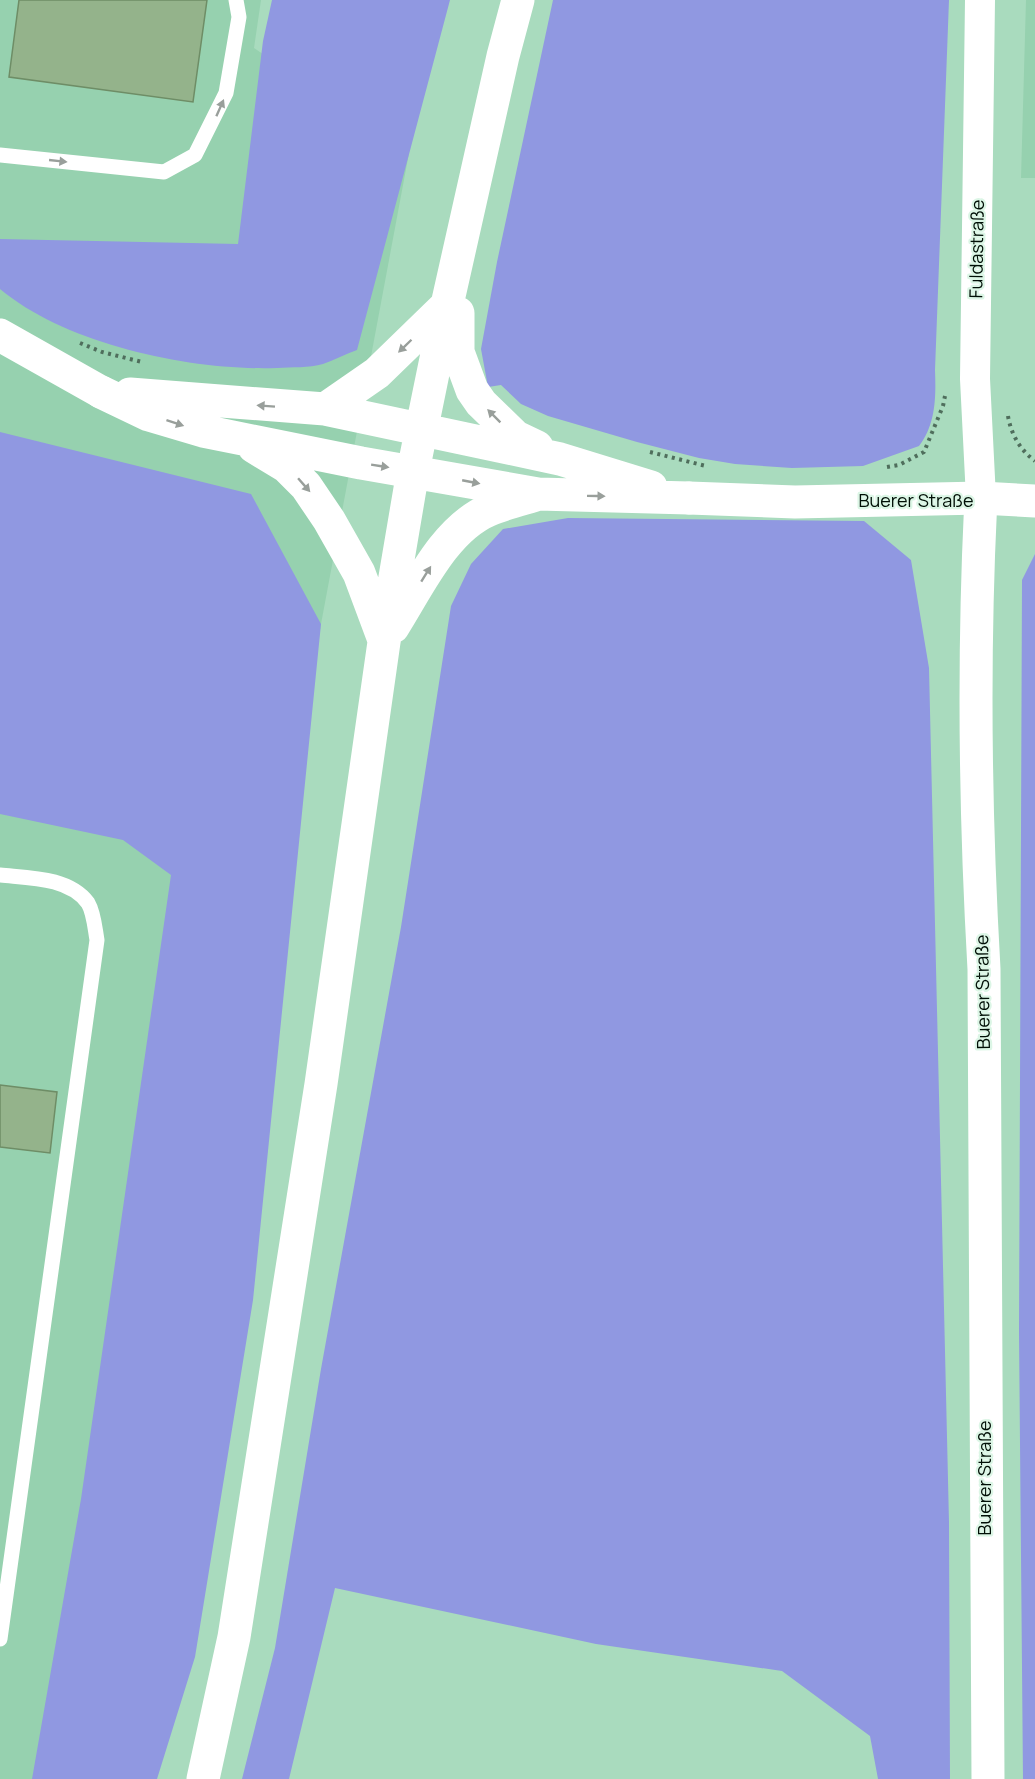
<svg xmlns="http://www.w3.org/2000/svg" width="1035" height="1779" viewBox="0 0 1035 1779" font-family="Manrope,sans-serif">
<rect width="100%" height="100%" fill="#a9dbbe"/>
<path fill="#96d1af" d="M 0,0 L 261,0 L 254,48 L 409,153 L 321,624 L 262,996 L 128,1779 L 0,1779 Z
M 1026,0 L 1035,0 L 1035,178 L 1021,178 Z"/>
<path fill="#9098e1" d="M 272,0 L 450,0 L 357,350 C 346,354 334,360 323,364 C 309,368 292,367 277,368 C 192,371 67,345 0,289 L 0,239 L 238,244 L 263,41 Z
M 553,0 L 949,0 L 935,370 C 936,396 936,424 919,446 L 863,466 L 792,468 L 735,464 L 699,458 L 637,442 L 548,416 L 521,404 L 501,385 L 488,387 L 481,349 L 497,262 Z
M 0,432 L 251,494 L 321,624 L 253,1300 L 195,1657 L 157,1779 L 32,1779 L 81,1499 L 171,875 L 123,840 L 0,814 Z
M 568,518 L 864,521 L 911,560 L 929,668 L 949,1522 L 950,1779 L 878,1779 L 870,1736 L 782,1671 L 596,1644 L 335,1588 L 289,1779 L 242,1779 L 275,1648 L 321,1369 L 401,927 L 451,606 L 471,564 L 503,529 Z
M 1035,554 L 1035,1779 L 1023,1779 L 1019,1332 L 1022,580 Z"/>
<path fill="#94b38b" stroke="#6e8d66" stroke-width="1.5" d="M 19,0 L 207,0 L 193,102 L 9,77 Z
M 0,1085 L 57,1092 L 50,1153 L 0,1147 Z"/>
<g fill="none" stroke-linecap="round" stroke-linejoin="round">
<path stroke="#4f6e5c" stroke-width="4" stroke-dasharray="3 4.5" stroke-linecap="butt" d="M 80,343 L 102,352 L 142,362
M 1008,416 C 1011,434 1020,450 1035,461
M 650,452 L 706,466
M 887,467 L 899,465 L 924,452 L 943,406 L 945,396"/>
<path stroke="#fff" stroke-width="15" d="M 0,155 L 164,172 L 195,155 L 226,93 L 239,17 L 236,0
M 0,875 C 28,878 69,877 88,903 C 94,913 95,929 97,940 L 0,1639"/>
<path stroke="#fff" stroke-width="30" d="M 980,0 L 975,379 L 981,498"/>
<path stroke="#fff" stroke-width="33" d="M 0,335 L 101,392
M 981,498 C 973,655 975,812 984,969 L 988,1779"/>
<path stroke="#fff" stroke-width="33" d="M 689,498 L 795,502 L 981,498 L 1035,501"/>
<path stroke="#fff" stroke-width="33" d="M 458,313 L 458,352 L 472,390 L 481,403 L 516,437 L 537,447
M 101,392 L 149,415 L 203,431 L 361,463 L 538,494 L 689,498
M 130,394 L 325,409 L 560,459 L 651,487
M 325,409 L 377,373 L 447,305
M 254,447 L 287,467 L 306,486 L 329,520 L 359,573 L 384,640
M 393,627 C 418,588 444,529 489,510 C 503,504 519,500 533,496
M 203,1779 L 234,1637 L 321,1084 L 384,642 L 413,471 L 447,305 L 503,56 L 518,0"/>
</g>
<defs><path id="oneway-solid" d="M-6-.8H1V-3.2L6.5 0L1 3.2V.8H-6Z" transform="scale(1.5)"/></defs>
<g fill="#999f9b">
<use href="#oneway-solid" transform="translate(220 108) rotate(-66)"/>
<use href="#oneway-solid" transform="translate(58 161) rotate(6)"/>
<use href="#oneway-solid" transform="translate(405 346) rotate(136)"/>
<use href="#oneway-solid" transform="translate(266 406) rotate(-176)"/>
<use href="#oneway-solid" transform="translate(494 416) rotate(-135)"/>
<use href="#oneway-solid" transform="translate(175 423) rotate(18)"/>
<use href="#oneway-solid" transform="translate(380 466) rotate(9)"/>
<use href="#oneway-solid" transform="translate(471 482) rotate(11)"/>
<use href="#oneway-solid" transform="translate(304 485) rotate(49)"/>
<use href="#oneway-solid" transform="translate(596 496) rotate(1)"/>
<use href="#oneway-solid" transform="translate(426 574) rotate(-58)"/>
</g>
<g text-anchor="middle" stroke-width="4.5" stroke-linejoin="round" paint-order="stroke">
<g font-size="18" fill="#000f06" stroke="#dcf6e6">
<text transform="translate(977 249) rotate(-89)" y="6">Fuldastraße</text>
<text x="916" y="507">Buerer Straße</text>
<text transform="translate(983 992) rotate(-91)" y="6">Buerer Straße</text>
<text transform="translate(985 1478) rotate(-90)" y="6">Buerer Straße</text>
</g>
</g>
</svg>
